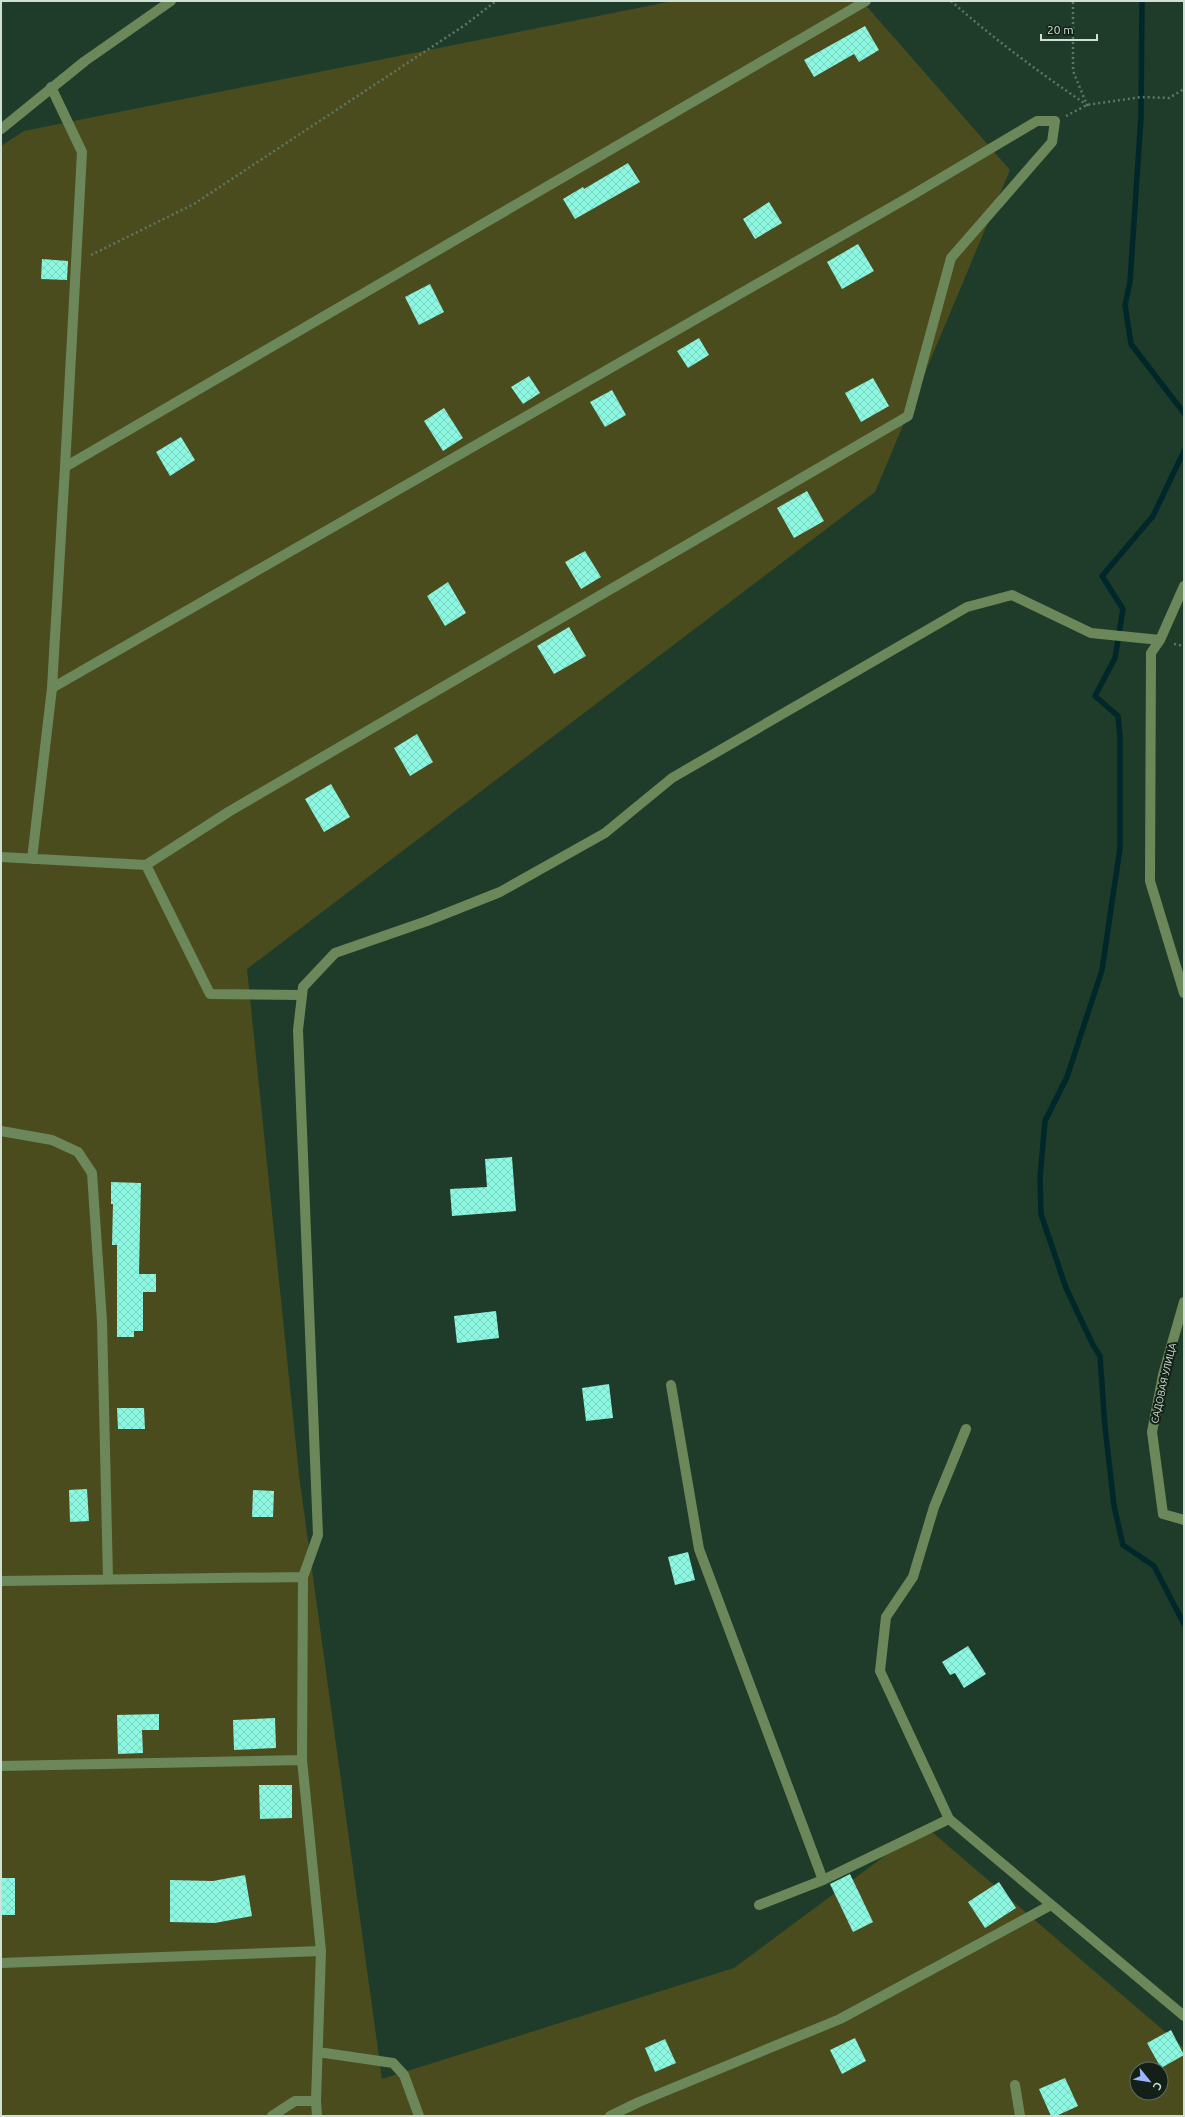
<svg xmlns="http://www.w3.org/2000/svg" width="1185" height="2117" viewBox="0 0 1185 2117" font-family="Ubuntu,sans-serif">
<defs>
<pattern id="building-cross-hatch" width="8" height="8" patternUnits="userSpaceOnUse"><rect width="8" height="8" fill="#8bf7e0"/><path d="M0 0l8 8M0 8l8-8" fill="none" stroke="#7cd3c0"/></pattern>
</defs>
<rect width="100%" height="100%" fill="#1f3c2a"/>
<path fill="#4b4c1e" fill-rule="evenodd" d="M 673,1 L 862,1 L 1010,170 L 875,492 L 247,969 L 299,1475 L 382,2079 L 734,1968 L 925,1826 L 1184,2048 L 1184,2116 L 1,2116 L 1,146 L 24,131 ZM 1137,2069 L 1161,2069 L 1161,2093 L 1137,2093 Z"/>
<g fill="none" stroke-linecap="round" stroke-linejoin="round">
<path stroke="#002729" stroke-width="5.5" d="M 1142,1 L 1141,117 L 1130,282 L 1125,305 L 1131,344 L 1184,413
M 1184,451 L 1153,516 L 1102,576 L 1123,609 L 1115,658 L 1095,696 L 1118,716 L 1120,737 L 1120,848 L 1102,970 L 1067,1077 L 1045,1121 L 1040,1178 L 1041,1214 L 1066,1288 L 1093,1345 L 1100,1356 L 1105,1427 L 1114,1506 L 1123,1545 L 1154,1566 L 1184,1624"/>
</g>
<path fill="url(#building-cross-hatch)" d="M 865,26 L 879,50 L 859,62 L 854,54 L 814,77 L 804,60 Z
M 628,163 L 640,182 L 575,219 L 563,199 L 583,187 L 584,189 Z
M 769,202 L 782,223 L 755,239 L 743,219 Z
M 858,244 L 874,271 L 842,289 L 827,262 Z
M 42,259 L 68,261 L 67,280 L 41,279 Z
M 430,284 L 444,312 L 419,325 L 405,297 Z
M 699,338 L 709,355 L 688,368 L 677,351 Z
M 529,376 L 540,393 L 523,404 L 511,387 Z
M 873,378 L 889,406 L 861,422 L 845,393 Z
M 612,390 L 626,415 L 605,427 L 590,402 Z
M 444,408 L 463,438 L 443,451 L 424,421 Z
M 181,437 L 195,460 L 170,476 L 156,452 Z
M 807,491 L 824,521 L 794,538 L 777,508 Z
M 585,551 L 601,577 L 581,589 L 565,562 Z
M 448,582 L 466,613 L 445,626 L 427,596 Z
M 569,627 L 586,656 L 554,674 L 537,646 Z
M 417,734 L 433,762 L 410,776 L 394,748 Z
M 331,784 L 350,817 L 324,832 L 305,799 Z
M 512,1157 L 516,1211 L 452,1216 L 450,1189 L 487,1187 L 485,1159 Z
M 111,1182 L 141,1183 L 139,1274 L 156,1274 L 156,1292 L 143,1292 L 143,1331 L 134,1331 L 134,1337 L 117,1337 L 117,1245 L 112,1245 L 113,1204 L 111,1204 Z
M 496,1311 L 499,1338 L 457,1343 L 454,1316 Z
M 609,1384 L 613,1418 L 586,1421 L 582,1388 Z
M 117,1408 L 144,1408 L 145,1429 L 118,1429 Z
M 87,1489 L 89,1521 L 70,1522 L 69,1490 Z
M 253,1490 L 274,1491 L 273,1517 L 252,1517 Z
M 688,1552 L 695,1580 L 675,1585 L 668,1557 Z
M 968,1646 L 986,1674 L 964,1688 L 955,1673 L 950,1675 L 942,1662 Z
M 159,1714 L 159,1730 L 142,1730 L 143,1753 L 118,1754 L 117,1715 Z
M 275,1718 L 276,1748 L 234,1750 L 233,1720 Z
M 259,1785 L 292,1785 L 292,1818 L 260,1819 Z
M 850,1874 L 873,1922 L 853,1932 L 830,1884 Z
M 245,1875 L 252,1916 L 215,1923 L 170,1922 L 170,1880 L 213,1881 Z
M 1,1878 L 15,1878 L 15,1915 L 1,1915 Z
M 999,1882 L 1016,1908 L 985,1928 L 968,1902 Z
M 1171,2030 L 1184,2055 L 1161,2068 L 1147,2043 Z
M 855,2038 L 866,2061 L 842,2074 L 830,2050 Z
M 665,2039 L 676,2063 L 655,2072 L 645,2048 Z
M 1065,2078 L 1078,2106 L 1056,2116 L 1051,2116 L 1039,2089 Z"/>
<g fill="none" stroke-linecap="round" stroke-linejoin="round">
<path stroke="#5e7767" stroke-width="2.5" stroke-dasharray="2 3" stroke-linecap="butt" d="M 951,1 C 994,39 1040,73 1087,105 L 1073,71 L 1073,1
M 1066,116 L 1087,105 L 1141,97 L 1169,98 L 1184,89
M 91,255 L 194,204 L 465,25 L 496,1
M 1174,644 L 1184,646"/>
<path stroke="#6c885a" stroke-width="10" d="M 51,87 L 82,152 L 65,467
M 1,129 L 85,61 L 171,1
M 1184,586 L 1160,640 L 1151,653 L 1150,881 L 1184,993
M 1,857 L 146,865 L 230,811 L 908,416 L 951,258 L 1052,142 L 1055,121 L 1037,121 L 909,197 L 52,688 L 65,467 L 866,1
M 32,859 L 52,688
M 146,865 L 210,994 L 302,995
M 1,1131 L 52,1140 L 78,1152 L 92,1173 L 102,1321 L 108,1578
M 1184,1302 L 1163,1375 L 1152,1432 L 1163,1514 L 1184,1520
M 671,1385 L 699,1549 L 823,1880
M 966,1429 L 934,1507 L 913,1577 L 886,1617 L 880,1671 L 949,1819 L 1184,2016
M 1,1581 L 303,1577
M 1,1766 L 302,1760
M 759,1905 L 823,1880 L 949,1819
M 1,1963 L 321,1951
M 318,2052 L 393,2063 L 404,2075 L 419,2116
M 1015,2085 L 1020,2116
M 316,2101 L 317,2116
M 272,2116 L 295,2101 L 316,2101 L 321,1951 L 302,1760 L 303,1577 L 318,1535 L 298,1030 L 303,987 L 335,953 L 427,921 L 500,892 L 605,833 L 672,778 L 967,607 L 1012,595 L 1091,633 L 1160,640
M 610,2116 L 639,2102 L 840,2019 L 1051,1905"/>
</g>
<g text-anchor="middle" stroke-width="4" stroke-linejoin="round" paint-order="stroke">
<g font-size="10" fill="#cfe0d4" stroke="#132018">
<text transform="translate(1163 1383) rotate(-77)" y="4">САДОВАЯ УЛИЦА</text>
</g>
</g>
<rect width="1185" height="2117" fill="none" stroke="#cfe0d4" stroke-width="4"/>
<g transform="translate(1149 2081) rotate(120)"><circle r="19" fill="#132018" stroke="#5e6d63"/>
<path d="M0-3L7 15L0 10L-7 15Z" fill="#99b5fd"/>
<text y="-6" font-size="11" font-weight="bold" text-anchor="middle" fill="#cfe0d4">С</text>
</g>
<path d="M1041 34v6h56v-6" fill="none" stroke="#cfe0d4" stroke-width="2"/>
<text x="1047" y="34" font-size="12" fill="#cfe0d4" stroke="#132018" stroke-width="3" paint-order="stroke">20 m</text>
</svg>
